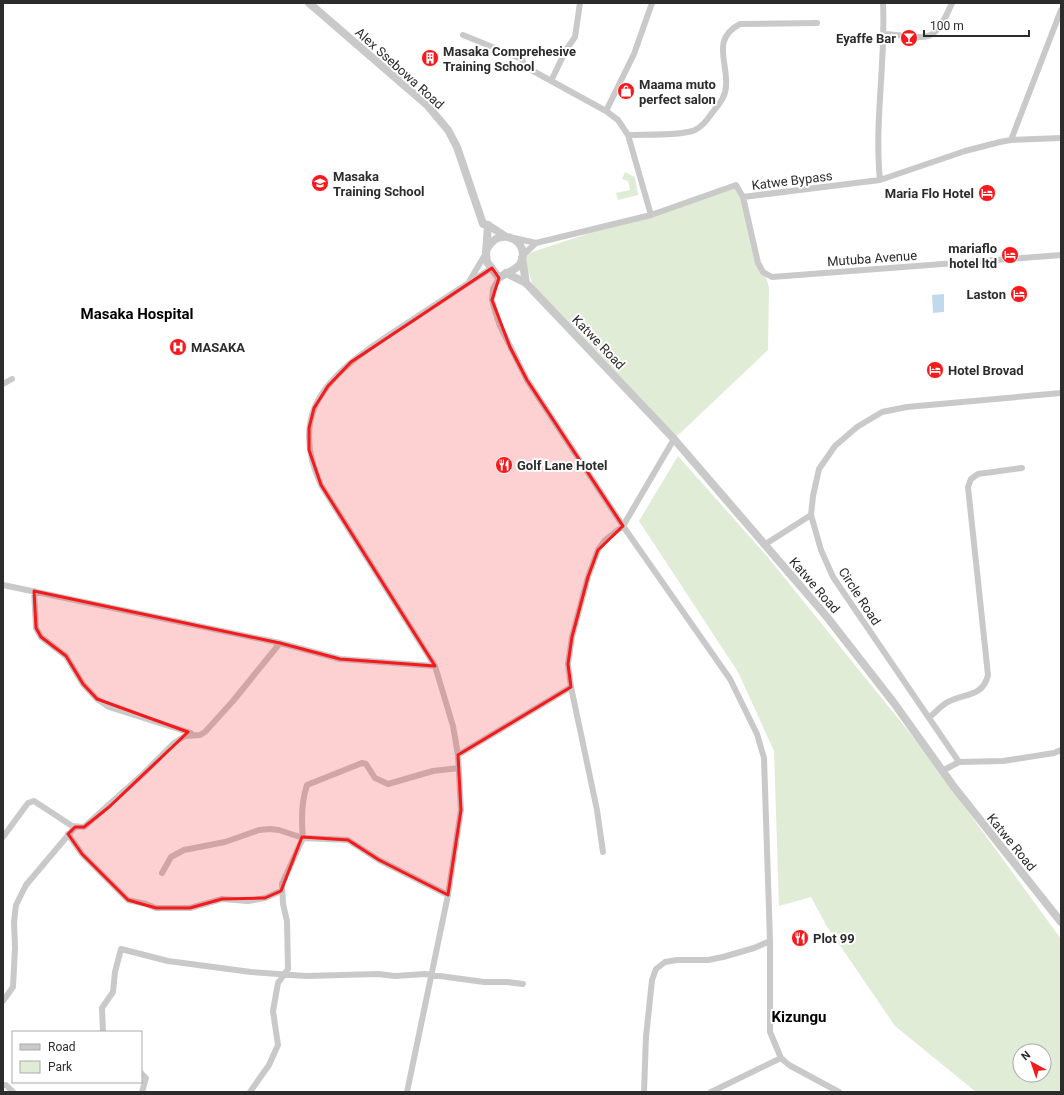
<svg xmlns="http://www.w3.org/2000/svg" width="1064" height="1095" viewBox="0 0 1064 1095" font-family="Roboto,sans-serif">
<rect width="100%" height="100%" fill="#fff"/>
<path fill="#e1ecd7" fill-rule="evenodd" d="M 625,172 L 635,177 L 638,195 L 618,200 L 616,193 L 630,190 L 628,181 L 622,179 Z
M 736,185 L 769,287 L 768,350 L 674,439 L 535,292 L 523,255 Z
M 678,456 L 766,555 L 918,743 L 1061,939 L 1061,1092 L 976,1092 L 895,1026 L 826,925 L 811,897 L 779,906 L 774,751 L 738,672 L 639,521 ZM 1020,1051 L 1044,1051 L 1044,1075 L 1020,1075 Z"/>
<path fill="#c1d9ee" d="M 944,294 L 944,312 L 933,313 L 932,295 Z"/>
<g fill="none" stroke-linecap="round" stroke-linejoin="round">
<path stroke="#c9c9c9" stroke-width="6" d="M 885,34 C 928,37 933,47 952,3
M 463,35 L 522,59 L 524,66 L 606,111 L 618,120 L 628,135 L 651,215
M 551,81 L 566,50 L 575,37 L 580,3
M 606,111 L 634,54 L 652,3
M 628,135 C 645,134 681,136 695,130 C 703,126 707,120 712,113 C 718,105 726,97 726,86 C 728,62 711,39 740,24 L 817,23
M 1011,140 L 1061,10
M 880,180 C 874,121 886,62 883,3
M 743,197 L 758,263 L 763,272 L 772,277 L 1061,255
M 514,238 L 536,243 L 651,215 L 736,185 L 743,197 L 880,180 L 965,151 L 1000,142 L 1011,140 L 1061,138
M 523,255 L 536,243
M 499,278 L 493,289 L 492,300 L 495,311 L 500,326 L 527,380 L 623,526 L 730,679 L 757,734 L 764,758 L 770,941 L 770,1032 L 781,1058 L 789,1065 L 839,1092
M 470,280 L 486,253
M 3,384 L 12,379
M 764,545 L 811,515
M 3,585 L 280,643 L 340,659 L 435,666
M 34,591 L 36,628 L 41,637 L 66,656 L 83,684 L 97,699 L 109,707 L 191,733
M 929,718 C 934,713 940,707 946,703 C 962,693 983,698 988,675 L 968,487 L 971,479 L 978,474 L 1022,468
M 458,755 L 571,687
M 959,762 L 833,577 L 821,550 L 811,515 L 813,496 L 819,469 L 835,446 L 857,427 L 882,412 L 907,407 L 1061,393
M 942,771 L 959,762 L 1003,761 L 1054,753 L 1061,750
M 68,834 L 82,854 L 128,900 L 146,904 L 156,908 L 190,908 L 222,899 L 248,901 L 265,898 L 281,891
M 3,837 L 28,803 L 34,801 L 72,826 L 84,827 L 142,775 L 174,743 L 185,736 L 200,735 L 205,732 L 233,701 L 280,643
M 603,852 L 597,810 L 571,687 L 568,664 L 572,637 L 588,577 L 598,550 L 605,540 L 623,526 L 674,439
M 162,873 L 171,857 L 184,850 L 225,842 L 259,830 L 270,829 L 279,830 L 303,838 C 301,819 301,803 307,785 L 362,763 L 366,764 L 375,778 L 388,784 L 433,771 L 459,768
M 3,1001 L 13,987 L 15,948 L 14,922 L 16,905 L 26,885 L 75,827
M 103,1032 L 102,1008 L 113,992 L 115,972 L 121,949 L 168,961 L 251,972 L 306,976 L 378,974 L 395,976 L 425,974 L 484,982 L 507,982 L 523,984
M 141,1073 L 146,1078 L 142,1092
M 3,1085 L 6,1085 L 13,1092
M 250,1092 L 269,1065 L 278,1045 L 273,1011 L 278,983 L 288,969 L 287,921 L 283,904 L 282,884 L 303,838 L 348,840 L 379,860 L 448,895
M 407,1092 L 448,895 L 461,810 L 458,755 L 453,726 L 435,666 L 321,485 C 310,461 304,435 314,409 C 330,369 381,341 415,318 C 441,301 466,284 492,268
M 644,1092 L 646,1037 L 652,980 L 656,969 L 665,962 L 677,960 L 708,960 L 723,957 L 754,948 L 770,941
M 711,1092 L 781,1058"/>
<path stroke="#c9c9c9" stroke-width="8" d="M 309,3 L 427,105 L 448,130 L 457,147 L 483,224 L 488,225 L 505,236
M 486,251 C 499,222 533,243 520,264 C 515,271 505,273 499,278 L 487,262 L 486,253 L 488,225
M 522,258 L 526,283
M 506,273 L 526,283 L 674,439 L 827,617 L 894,703 L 954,787 L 1061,922"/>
</g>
<path fill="#f71a1c" fill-opacity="0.2" stroke="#f71a1c" stroke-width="3" stroke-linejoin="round" d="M 492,268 L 499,278 L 492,300 L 510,347 L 527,380 L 623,526 L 598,550 L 588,577 L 572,637 L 568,664 L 571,687 L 458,755 L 461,810 L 448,895 L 379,860 L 348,840 L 302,837 L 281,891 L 265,898 L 222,899 L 190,908 L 156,908 L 128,900 L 82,854 L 68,834 L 75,827 L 84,827 L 109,807 L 188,732 L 97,699 L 83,684 L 66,656 L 41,637 L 36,628 L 34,591 L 280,643 L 340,659 L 435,666 L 321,485 L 309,450 L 309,428 L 314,408 L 328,386 L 351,362 Z"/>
<defs>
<g id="bar-disc" transform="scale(0.9)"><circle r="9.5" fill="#f71a1c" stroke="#fff"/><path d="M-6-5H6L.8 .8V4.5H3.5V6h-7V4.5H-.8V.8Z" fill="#fff"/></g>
<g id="building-disc" transform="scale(0.9)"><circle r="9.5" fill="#f71a1c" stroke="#fff"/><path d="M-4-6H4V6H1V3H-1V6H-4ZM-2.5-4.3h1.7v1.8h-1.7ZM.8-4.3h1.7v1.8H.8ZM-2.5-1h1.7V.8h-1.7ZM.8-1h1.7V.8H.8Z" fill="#fff"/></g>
<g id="shop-disc" transform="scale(0.9)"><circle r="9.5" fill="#f71a1c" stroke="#fff"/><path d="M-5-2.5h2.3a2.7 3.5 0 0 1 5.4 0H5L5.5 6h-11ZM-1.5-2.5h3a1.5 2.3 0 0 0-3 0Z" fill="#fff"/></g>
<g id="school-disc" transform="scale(0.9)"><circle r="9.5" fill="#f71a1c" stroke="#fff"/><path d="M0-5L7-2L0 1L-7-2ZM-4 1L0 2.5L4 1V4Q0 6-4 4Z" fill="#fff"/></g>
<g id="hotel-disc" transform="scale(0.9)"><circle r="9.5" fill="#f71a1c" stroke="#fff"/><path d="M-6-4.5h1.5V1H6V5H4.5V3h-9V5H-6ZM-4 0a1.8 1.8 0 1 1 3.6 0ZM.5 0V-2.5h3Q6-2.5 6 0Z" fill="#fff"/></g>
<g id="hospital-disc" transform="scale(0.9)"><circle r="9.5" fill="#f71a1c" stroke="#fff"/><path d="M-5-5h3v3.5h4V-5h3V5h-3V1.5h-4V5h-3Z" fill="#fff"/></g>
<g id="restaurant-disc" transform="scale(0.9)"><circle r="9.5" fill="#f71a1c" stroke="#fff"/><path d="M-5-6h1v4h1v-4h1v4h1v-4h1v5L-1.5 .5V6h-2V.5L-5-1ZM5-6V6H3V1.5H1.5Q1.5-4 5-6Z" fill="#fff"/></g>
</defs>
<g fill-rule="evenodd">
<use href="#bar-disc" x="909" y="38"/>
<use href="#building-disc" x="430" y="58"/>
<use href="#shop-disc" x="626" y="91"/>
<use href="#school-disc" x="320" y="183"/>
<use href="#hotel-disc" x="987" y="193"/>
<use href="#hotel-disc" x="1010" y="255"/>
<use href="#hotel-disc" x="1019" y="294"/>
<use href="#hospital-disc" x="178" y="347"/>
<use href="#hotel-disc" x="935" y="370"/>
<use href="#restaurant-disc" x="504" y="465"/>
<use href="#restaurant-disc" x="800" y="938"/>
</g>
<g text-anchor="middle" stroke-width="4" stroke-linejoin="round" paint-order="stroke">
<g font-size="13" font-weight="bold" fill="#2c2c2c" stroke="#fff" text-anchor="start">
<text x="896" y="43" text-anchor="end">Eyaffe Bar</text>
<text x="443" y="56">Masaka Comprehesive<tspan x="443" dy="15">Training School</tspan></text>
<text x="639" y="89">Maama muto<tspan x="639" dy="15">perfect salon</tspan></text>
<text x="333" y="181">Masaka<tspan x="333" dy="15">Training School</tspan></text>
<text x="974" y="198" text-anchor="end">Maria Flo Hotel</text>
<text x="997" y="253" text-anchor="end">mariaflo<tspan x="997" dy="15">hotel ltd</tspan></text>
<text x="1006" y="299" text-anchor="end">Laston</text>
<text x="191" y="352">MASAKA</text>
<text x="948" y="375">Hotel Brovad</text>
<text x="517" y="470">Golf Lane Hotel</text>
<text x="813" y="943">Plot 99</text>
</g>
<g font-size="13" fill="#2c2c2c" stroke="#fff">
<text transform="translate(400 68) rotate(42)" y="5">Alex Ssebowa Road</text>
<text transform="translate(792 180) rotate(-7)" y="5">Katwe Bypass</text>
<text transform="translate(872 258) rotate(-4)" y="5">Mutuba Avenue</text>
<text transform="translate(599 342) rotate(46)" y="5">Katwe Road</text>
<text transform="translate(815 585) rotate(49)" y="5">Katwe Road</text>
<text transform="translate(860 596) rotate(57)" y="5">Circle Road</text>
<text transform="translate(1012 842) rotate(51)" y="5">Katwe Road</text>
</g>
<g font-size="15" font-weight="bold" fill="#000" stroke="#fff">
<text x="137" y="319">Masaka Hospital</text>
<text x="799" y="1022">Kizungu</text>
</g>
</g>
<rect width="1064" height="1095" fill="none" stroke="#2c2c2c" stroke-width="8"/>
<rect x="12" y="1031" width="130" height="52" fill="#ffffff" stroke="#ababab"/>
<rect x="20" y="1044" width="20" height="6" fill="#c9c9c9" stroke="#ababab"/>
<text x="48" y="1051" font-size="12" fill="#2c2c2c">Road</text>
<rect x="20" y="1061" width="20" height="12" fill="#e1ecd7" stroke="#ababab"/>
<text x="48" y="1071" font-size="12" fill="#2c2c2c">Park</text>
<g transform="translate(1032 1063) rotate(320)"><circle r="19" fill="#ffffff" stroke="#ababab"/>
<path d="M0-3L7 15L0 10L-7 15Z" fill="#f71a1c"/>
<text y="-6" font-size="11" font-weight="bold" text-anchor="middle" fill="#2c2c2c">N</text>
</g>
<path d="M924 30v6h105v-6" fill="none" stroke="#2c2c2c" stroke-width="2"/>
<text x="930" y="30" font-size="12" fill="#2c2c2c" stroke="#ffffff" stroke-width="3" paint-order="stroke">100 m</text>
</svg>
